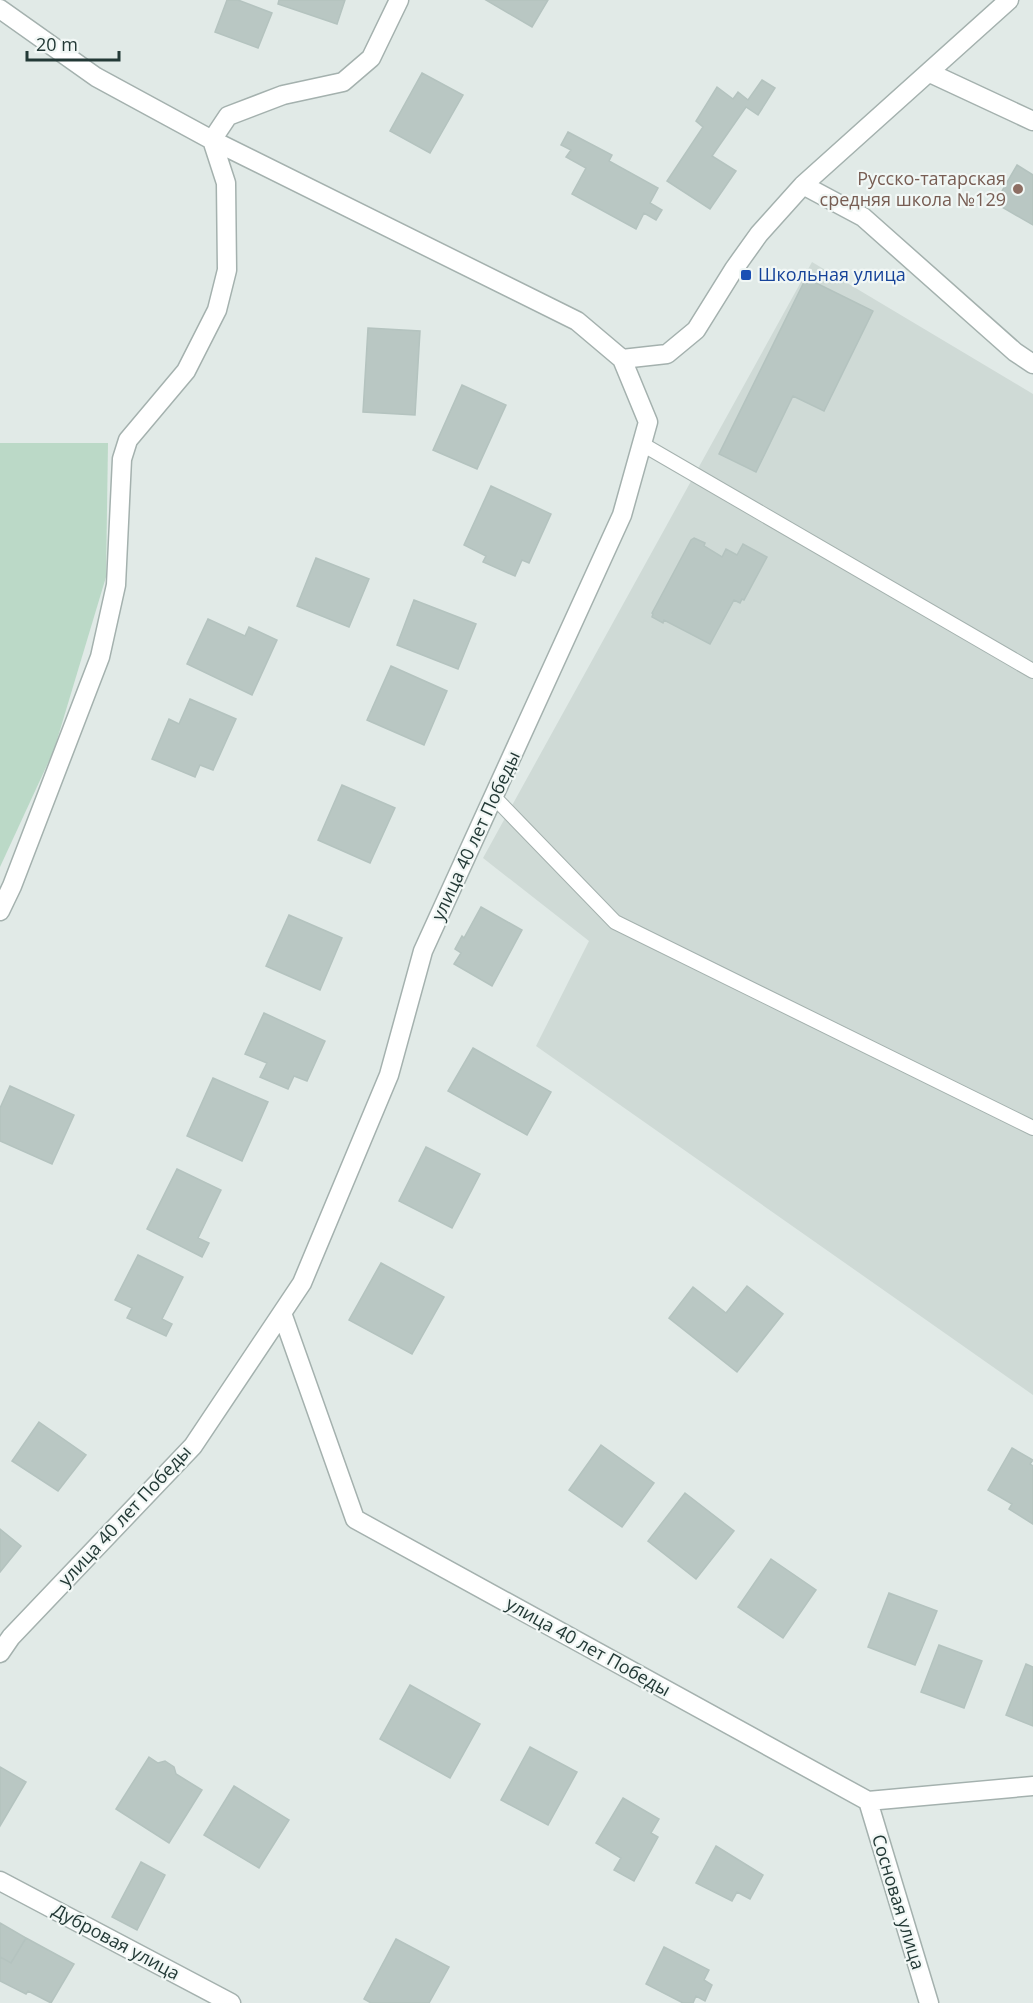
<svg xmlns="http://www.w3.org/2000/svg" width="1033" height="2003" viewBox="0 0 1033 2003" font-family="'Open Sans',sans-serif">
<rect width="100%" height="100%" fill="#e1eae7"/>
<path fill="#cfdad6" d="M 812,262 L 1033,394 L 1033,1395 L 536,1046 L 589,941 L 483,858 Z"/>
<path fill="#bbd9c7" d="M 0,443 L 108,443 L 106,577 L 54,750 L 0,867 Z"/>
<path fill="#b9c7c3" stroke="#b4c3bf" stroke-width="1.5" d="M 227,0 L 238,0 L 272,13 L 258,48 L 215,32 Z
M 279,0 L 345,0 L 337,24 L 278,4 Z
M 486,0 L 548,0 L 532,27 Z
M 422,73 L 463,95 L 430,153 L 390,131 Z
M 762,80 L 775,88 L 758,115 L 746,107 L 712,156 L 736,171 L 710,209 L 667,181 L 703,127 L 696,121 L 717,87 L 733,99 L 738,92 L 748,100 Z
M 568,132 L 612,155 L 609,161 L 658,188 L 650,203 L 662,210 L 656,220 L 644,213 L 636,229 L 572,194 L 586,168 L 566,157 L 571,150 L 561,145 Z
M 1017,165 L 1033,175 L 1033,225 L 995,203 Z
M 806,278 L 873,311 L 824,411 L 793,396 L 756,472 L 719,454 Z
M 368,328 L 420,331 L 415,415 L 363,412 Z
M 462,385 L 506,405 L 477,469 L 433,450 Z
M 491,486 L 551,514 L 529,563 L 522,560 L 515,576 L 483,562 L 486,556 L 464,545 Z
M 694,538 L 705,543 L 704,546 L 722,557 L 726,549 L 737,555 L 743,544 L 767,557 L 744,600 L 742,599 L 740,603 L 734,600 L 710,644 L 664,620 L 663,623 L 652,617 L 653,614 L 652,613 L 691,540 Z
M 316,558 L 369,579 L 349,627 L 297,606 Z
M 414,600 L 476,624 L 458,669 L 397,645 Z
M 208,619 L 245,636 L 249,627 L 277,640 L 252,695 L 187,664 Z
M 391,666 L 447,691 L 424,745 L 367,720 Z
M 190,699 L 236,719 L 213,770 L 200,765 L 195,777 L 152,759 L 169,719 L 179,724 Z
M 342,785 L 395,808 L 370,863 L 318,840 Z
M 481,907 L 522,930 L 492,986 L 454,964 L 461,953 L 455,949 L 462,936 L 464,938 Z
M 289,915 L 342,938 L 320,990 L 266,966 Z
M 264,1013 L 325,1041 L 307,1081 L 294,1076 L 288,1089 L 260,1077 L 267,1063 L 245,1054 Z
M 473,1048 L 551,1092 L 527,1135 L 448,1091 Z
M 213,1078 L 268,1102 L 242,1161 L 187,1136 Z
M 10,1086 L 74,1115 L 52,1164 L 0,1141 L 0,1108 Z
M 426,1147 L 480,1174 L 452,1228 L 399,1201 Z
M 177,1169 L 221,1190 L 198,1238 L 209,1243 L 202,1257 L 147,1229 Z
M 138,1255 L 183,1277 L 162,1319 L 172,1324 L 166,1336 L 127,1318 L 132,1308 L 115,1300 Z
M 381,1263 L 444,1297 L 412,1354 L 349,1320 Z
M 747,1286 L 783,1314 L 737,1372 L 669,1318 L 693,1287 L 726,1313 Z
M 39,1422 L 86,1455 L 58,1491 L 12,1461 Z
M 601,1445 L 654,1483 L 622,1527 L 569,1490 Z
M 1012,1448 L 1033,1460 L 1030,1464 L 1033,1466 L 1033,1524 L 1009,1509 L 1012,1504 L 988,1490 Z
M 685,1493 L 734,1531 L 696,1579 L 648,1541 Z
M 0,1529 L 21,1546 L 0,1572 Z
M 771,1559 L 816,1590 L 783,1638 L 738,1607 Z
M 889,1593 L 937,1611 L 915,1665 L 868,1647 Z
M 939,1645 L 982,1661 L 964,1708 L 921,1692 Z
M 1026,1664 L 1033,1667 L 1033,1726 L 1006,1715 Z
M 410,1685 L 480,1724 L 450,1778 L 380,1739 Z
M 530,1747 L 577,1772 L 548,1825 L 501,1800 Z
M 149,1757 L 158,1763 L 165,1761 L 174,1767 L 176,1774 L 202,1790 L 169,1843 L 116,1809 Z
M 0,1767 L 26,1782 L 0,1826 Z
M 234,1786 L 289,1820 L 259,1868 L 204,1835 Z
M 623,1798 L 659,1819 L 651,1833 L 658,1837 L 634,1881 L 614,1870 L 621,1858 L 596,1843 Z
M 716,1846 L 763,1875 L 750,1899 L 737,1892 L 732,1901 L 696,1883 Z
M 141,1862 L 165,1875 L 137,1930 L 112,1917 Z
M 0,1923 L 26,1938 L 11,1963 L 0,1957 Z
M 26,1938 L 74,1964 L 51,2003 L 28,1991 L 26,1994 L 0,1981 L 0,1957 L 11,1963 Z
M 396,1939 L 449,1967 L 429,2003 L 371,2003 L 364,1999 Z
M 664,1947 L 709,1970 L 704,1980 L 712,1985 L 705,2001 L 696,1996 L 693,2003 L 683,2003 L 646,1984 Z"/>
<g fill="none" stroke-linecap="round" stroke-linejoin="round">
<g stroke="#a4b1ae" stroke-width="16">
<path id="service" d="M 642,444 L 1033,671
M 493,796 L 615,922 L 1033,1128"/>
</g>
<g stroke="#a4b1ae" stroke-width="21">
<path id="minor" d="M 0,9 L 96,77 L 212,140 L 577,321 L 622,359 L 667,354 L 696,330 L 734,269 L 759,234 L 803,185 L 1009,0
M 930,73 L 1033,121
M 803,185 L 863,217 L 1015,352 L 1033,364
M 0,911 L 12,886 L 100,657 L 116,585 L 122,459 L 128,440 L 186,371 L 217,310 L 227,270 L 226,183 L 212,140 L 228,116 L 283,95 L 343,82 L 371,58 L 399,0
M 282,1313 L 355,1519 L 868,1801 L 1033,1786
M 0,1653 L 11,1637 L 193,1446 L 302,1283 L 389,1075 L 423,951 L 622,515 L 648,422 L 622,359
M 868,1801 L 929,2003
M 0,1881 L 231,2003"/>
</g>
<use href="#service" stroke="#fff" stroke-width="14"/>
<use href="#minor" stroke="#fff" stroke-width="18"/>
</g>
<circle fill="#8d6e63" stroke="#f1f7f5" stroke-width="2" cx="1018" cy="189" r="6"/>
<rect fill="#1a4fb4" stroke="#f1f7f5" stroke-width="2" x="740" y="269" width="12" height="12" rx="3"/>
<g text-anchor="middle" stroke-width="4.5" stroke-linejoin="round" paint-order="stroke">
<g font-size="18" fill="#785e54" stroke="#f1f7f5" text-anchor="end">
<text x="1006" y="185">Русско-татарская<tspan x="1006" dy="21">средняя школа №129</tspan></text>
</g>
<g font-size="18" fill="#164399" stroke="#f1f7f5" text-anchor="start">
<text x="758" y="281">Школьная улица</text>
</g>
<g font-size="18" fill="#233936" stroke="#f1f7f5">
<text transform="translate(476 836) rotate(-65)" y="6">улица 40 лет Победы</text>
<text transform="translate(125 1516) rotate(-47)" y="6">улица 40 лет Победы</text>
<text transform="translate(588 1647) rotate(29)" y="6">улица 40 лет Победы</text>
<text transform="translate(898 1902) rotate(73)" y="6">Сосновая улица</text>
<text transform="translate(116 1942) rotate(28)" y="6">Дубровая улица</text>
</g>
</g>
<path d="M27 51v9h92v-9" fill="none" stroke="#233936" stroke-width="3"/>
<text x="36" y="51" font-size="18" fill="#233936" stroke="#f1f7f5" stroke-width="4.5" paint-order="stroke">20 m</text>
</svg>
